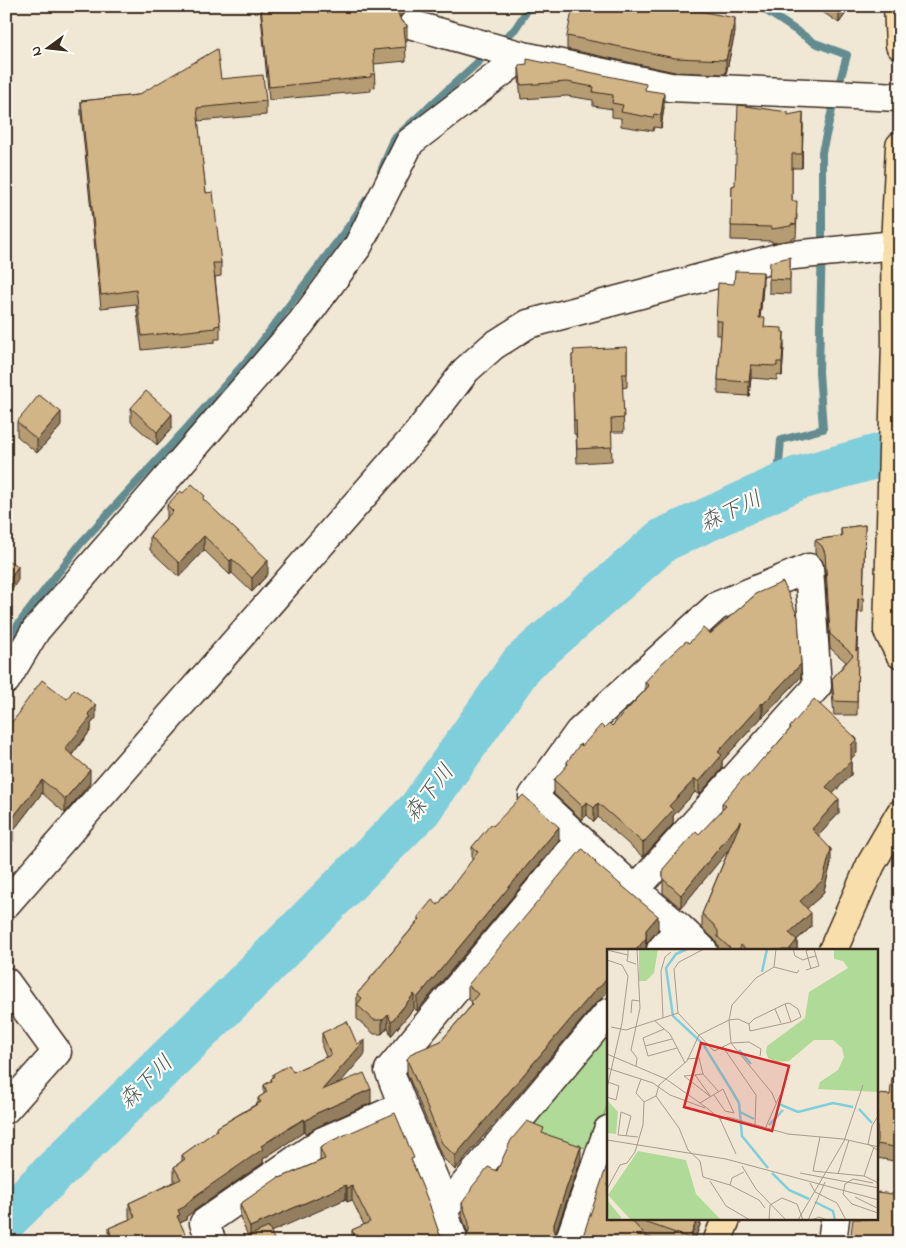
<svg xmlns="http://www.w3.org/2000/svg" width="906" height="1248" viewBox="0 0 906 1248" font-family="'Indie Flower','Klee One',sans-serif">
<rect width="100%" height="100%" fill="#f0e7d5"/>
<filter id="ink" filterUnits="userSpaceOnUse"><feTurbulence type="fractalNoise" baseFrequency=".02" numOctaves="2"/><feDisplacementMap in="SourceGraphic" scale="10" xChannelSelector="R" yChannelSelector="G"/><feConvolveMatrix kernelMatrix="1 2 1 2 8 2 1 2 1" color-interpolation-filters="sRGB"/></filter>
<g filter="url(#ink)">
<path fill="#afda97" stroke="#75825a" d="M 608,1036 L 608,1104 L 591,1150 L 528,1129 Z"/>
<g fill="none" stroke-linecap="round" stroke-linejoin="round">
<path stroke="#648c90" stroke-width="8" d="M 759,6 L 815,43 L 847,55 L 831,114 L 822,152 L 822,237 L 819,372 L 823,429 L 781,440 L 777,488
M 500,43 L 515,29 L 530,6
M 381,171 L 394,139 L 489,52
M 6,644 L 14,630 L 81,543 L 186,429 L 251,356 L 349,226 L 367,199"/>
<path stroke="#7fcedc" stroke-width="44" d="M 6,1219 L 232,998 L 420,809 L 522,664 L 663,540 L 796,479 L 900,450"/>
<g stroke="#3b2a1e" stroke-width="31">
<path id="minor" d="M 415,25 L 413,25 L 523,56 L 670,87 L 900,97
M 6,680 L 36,630 L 301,323 L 358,246 L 410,142 L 523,56
M 635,890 L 817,686 L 809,568 L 717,606 L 579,732 L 533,796 L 635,890 L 680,928 L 703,950
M 6,904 L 418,433 L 466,370 L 493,346 L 528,324 L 784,256 L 895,245
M 661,950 L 680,928
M 6,982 L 57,1052 L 6,1109
M 403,1106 L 389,1070 L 580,840
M 212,1242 L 204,1223 L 323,1141 L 403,1106 L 446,1207
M 454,1242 L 444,1213 L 446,1207 L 608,1013
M 569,1242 L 608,1130
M 832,1242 L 835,1219"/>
</g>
<g stroke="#3b2a1e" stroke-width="31">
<path id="highway" d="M 898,6 L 900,45
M 900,146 L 895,245 L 896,342 L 888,631 L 900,654
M 833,950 L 871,864 L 900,814
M 717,1242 L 726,1219"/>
</g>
<use href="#minor" stroke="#fdfcf7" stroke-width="28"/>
<use href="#highway" stroke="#f8deab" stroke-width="28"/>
</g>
<path fill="#b59c73" stroke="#3b2a1e" d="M 260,6 L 407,6 L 407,11 L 404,12 L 399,18 L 401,21 L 407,25 L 407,41 L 405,41 L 406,61 L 374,64 L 375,87 L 371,88 L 371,91 L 269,100 Z
M 815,6 L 851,6 L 839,23 L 815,7 Z
M 686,8 L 735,32 L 726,74 L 675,72 L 567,49 L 567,36 Z
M 519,65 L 646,91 L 664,107 L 661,128 L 654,127 L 653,131 L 621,126 L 621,118 L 612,117 L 612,109 L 593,106 L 593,100 L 567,96 L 521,99 L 519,79 Z
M 221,79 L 266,101 L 266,115 L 198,121 L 206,193 L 221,263 L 221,276 L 215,277 L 220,325 L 220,339 L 215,339 L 215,342 L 142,350 L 136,304 L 101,308 L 81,114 L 81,101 L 138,95 Z
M 788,115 L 803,125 L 802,168 L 792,168 L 792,201 L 797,215 L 796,238 L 791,238 L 791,240 L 772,243 L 772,241 L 731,240 L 732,186 L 735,185 Z
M 790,257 L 790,294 L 769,293 L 769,279 Z
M 763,286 L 760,318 L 765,327 L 782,332 L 784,346 L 782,376 L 777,375 L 777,380 L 751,378 L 749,396 L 718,394 L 718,380 L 721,335 L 716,335 L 716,321 Z
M 627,347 L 627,387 L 622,388 L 624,432 L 611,432 L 612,461 L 577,463 L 576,434 L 574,434 L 572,355 Z
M 131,408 L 172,428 L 157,445 L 131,422 Z
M 17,422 L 61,426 L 37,453 L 17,436 Z
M 183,493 L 205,501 L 268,574 L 252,592 L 232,573 L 230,575 L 204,550 L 179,577 L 150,550 L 150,536 L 167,517 L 167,505 Z
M 865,525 L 863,612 L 858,612 L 857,650 L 858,648 L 857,715 L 834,715 L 832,693 L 832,679 L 846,662 L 830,648 L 825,567 L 822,560 L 815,553 L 815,540 L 841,536 L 841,528 Z
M 755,594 L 801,677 L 763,717 L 762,717 L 722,761 L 722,769 L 699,795 L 695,792 L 673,816 L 673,824 L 643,857 L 598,817 L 594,822 L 587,815 L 582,820 L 554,794 L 554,780 L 567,766 L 567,762 L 582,746 L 604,728 L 612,726 L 645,690 L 645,682 L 689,643 L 710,634 L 755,595 Z
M 67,699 L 96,718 L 91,724 L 91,730 L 72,755 L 90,783 L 65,813 L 42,793 L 13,831 L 13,841 L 6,849 L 20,710 Z
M 790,727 L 857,753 L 851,759 L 851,775 L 833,793 L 839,813 L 818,836 L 831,863 L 823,894 L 807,908 L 811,927 L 797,940 L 797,950 L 718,950 L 718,945 L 714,939 L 702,928 L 702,914 L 729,849 L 681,908 L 663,893 L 663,869 L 699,834 L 722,811 L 722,803 L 765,758 L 790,729 Z
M 493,826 L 559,841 L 417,1011 L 414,1008 L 391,1036 L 388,1027 L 382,1034 L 374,1034 L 357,1019 L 357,994 L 418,921 L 418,917 L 438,905 L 472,861 L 472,847 Z
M 596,865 L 658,930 L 646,944 L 646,950 L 608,950 L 608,991 L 601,999 L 596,1003 L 455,1170 L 442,1157 L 407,1073 L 407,1059 L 441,1041 L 471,1006 L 472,1002 L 468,999 L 468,985 Z
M 900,909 L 900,940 L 897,939 L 897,926 Z
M 322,1033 L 357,1044 L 365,1054 L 340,1082 L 371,1103 L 317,1127 L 305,1134 L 304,1132 L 290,1141 L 263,1159 L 263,1163 L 195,1210 L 186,1217 L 186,1220 L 180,1223 L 189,1242 L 103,1242 L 103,1240 L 109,1236 L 109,1228 L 130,1219 L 129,1217 L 129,1203 L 174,1182 L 174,1167 L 182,1161 L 182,1155 L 216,1131 L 216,1128 L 258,1103 L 258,1098 L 264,1094 L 264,1085 L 271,1081 L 271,1079 L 273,1077 L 273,1074 L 293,1072 L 326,1057 L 322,1047 Z
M 900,1079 L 900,1162 L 877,1158 L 877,1094 L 890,1095 Z
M 544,1134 L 581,1160 L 555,1234 L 558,1239 L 465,1239 L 468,1234 L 462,1216 L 462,1203 L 497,1171 Z
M 320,1148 L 414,1166 L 439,1233 L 444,1240 L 447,1242 L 352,1242 L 352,1230 L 364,1225 L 352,1200 L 347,1202 L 346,1199 L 248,1236 L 240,1217 L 240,1204 L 280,1178 L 320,1161 Z
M 608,1219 L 702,1219 L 694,1242 L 661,1242 L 646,1236 L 580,1240 Z"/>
<path fill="#937f5e" stroke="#3b2a1e" d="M 399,6 L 407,6 L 407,11 L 404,12 L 399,18 L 398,13 Z
M 841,6 L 851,6 L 839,23 L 839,10 Z
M 735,18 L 735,32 L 726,74 L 726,60 Z
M 664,93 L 664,107 L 661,128 L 661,115 Z
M 803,112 L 803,125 L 802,168 L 802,154 Z
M 763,272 L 763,286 L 759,332 L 759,318 Z
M 784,332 L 784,346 L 782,376 L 782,362 Z
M 751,365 L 751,378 L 749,396 L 749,382 Z
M 61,412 L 61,426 L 37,453 L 37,440 Z
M 172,414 L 172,428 L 157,445 L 157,432 Z
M 204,536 L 204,550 L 179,577 L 179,563 Z
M 232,559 L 232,573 L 230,575 L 230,561 Z
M 268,560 L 268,574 L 252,592 L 252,578 Z
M 18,566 L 18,580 L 6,599 L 6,586 Z
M 858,599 L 858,612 L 856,665 L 856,651 Z
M 801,664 L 801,677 L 763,717 L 763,704 Z
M 762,703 L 762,717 L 722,761 L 722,769 L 699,795 L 699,782 L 718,752 Z
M 96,705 L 96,718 L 91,724 L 91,730 L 65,763 L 65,749 L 88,714 Z
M 857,739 L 857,753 L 851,759 L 851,775 L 826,801 L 826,787 L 851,745 Z
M 90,770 L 90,783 L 65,813 L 65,799 Z
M 695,779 L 695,792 L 673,816 L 673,824 L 643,857 L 643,843 L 669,806 Z
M 42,780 L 42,793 L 13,831 L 13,841 L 6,849 L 6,835 L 8,824 Z
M 839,799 L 839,813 L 812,843 L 812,829 Z
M 587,802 L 587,815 L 582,820 L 582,806 Z
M 598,803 L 598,817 L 594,822 L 594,808 Z
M 741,821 L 741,835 L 681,908 L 681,895 Z
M 559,827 L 559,841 L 417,1011 L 417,998 Z
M 831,849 L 831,863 L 823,894 L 800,915 L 800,901 Z
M 811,913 L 811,927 L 789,947 L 789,933 Z
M 658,916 L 658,930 L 646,944 L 646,930 Z
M 646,938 L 646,950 L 636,950 Z
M 797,940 L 797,950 L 789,950 Z
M 608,977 L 608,991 L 601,999 L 596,1003 L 455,1170 L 455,1156 L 596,989 Z
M 414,994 L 414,1008 L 391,1036 L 391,1022 Z
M 388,1014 L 388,1027 L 382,1034 L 382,1020 Z
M 365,1040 L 365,1054 L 322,1104 L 322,1090 Z
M 371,1089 L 371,1103 L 317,1127 L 305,1134 L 305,1121 L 317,1113 Z
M 304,1119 L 304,1132 L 263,1159 L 263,1163 L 195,1210 L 186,1217 L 186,1220 L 180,1223 L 180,1228 L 177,1216 L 178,1210 L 261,1146 Z
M 581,1146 L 581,1160 L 554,1237 L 554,1224 Z
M 346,1185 L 346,1199 L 250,1241 L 250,1227 Z
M 352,1186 L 352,1200 L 347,1202 L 347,1188 Z
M 697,1219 L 702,1219 L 694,1242 L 690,1242 L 690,1238 Z"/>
<path fill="#d2b586" stroke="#3b2a1e" d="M 261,6 L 399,6 L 398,13 L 401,21 L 407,25 L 407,27 L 404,28 L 406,47 L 373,50 L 375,74 L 371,74 L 371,77 L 269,87 Z
M 573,6 L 684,6 L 684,8 L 735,18 L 726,60 L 675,58 L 567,36 Z
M 834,6 L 841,6 L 839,10 Z
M 217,49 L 221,79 L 263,75 L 266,101 L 197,108 L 206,193 L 213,192 L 221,263 L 213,263 L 220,325 L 215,326 L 215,328 L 142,336 L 136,290 L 101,295 L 81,101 L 138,95 Z
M 527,59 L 646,84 L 645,90 L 664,93 L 661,115 L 654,114 L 653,118 L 621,112 L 623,105 L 612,103 L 613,95 L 593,92 L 594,87 L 567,82 L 521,85 L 519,65 L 527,64 Z
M 738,105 L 788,112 L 788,115 L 803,112 L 802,154 L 792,154 L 792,201 L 797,201 L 796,225 L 791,224 L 791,226 L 772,229 L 772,227 L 731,226 L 732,186 L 735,185 Z
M 790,257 L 790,280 L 769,279 L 770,262 Z
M 735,271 L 763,272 L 759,318 L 765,318 L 764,327 L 782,328 L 782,332 L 784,332 L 782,362 L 777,362 L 777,366 L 751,365 L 749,382 L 718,380 L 722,321 L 716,321 L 718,283 L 734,284 Z
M 627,347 L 627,374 L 622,374 L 624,418 L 611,419 L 612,447 L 577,449 L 576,420 L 574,420 L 572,355 L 574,354 L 573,350 Z
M 146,391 L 172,414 L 157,432 L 131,408 Z
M 39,395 L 61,412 L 37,440 L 17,422 Z
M 192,484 L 205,496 L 203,499 L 268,560 L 252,578 L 232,559 L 230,561 L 204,536 L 179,563 L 150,536 L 173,511 L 167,505 L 180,491 L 183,493 Z
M 865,525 L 863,598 L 858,599 L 856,651 L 858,648 L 857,702 L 834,701 L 832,679 L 853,655 L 830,634 L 825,553 L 822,546 L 815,540 L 842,536 L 841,528 Z
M 6,559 L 18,566 L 6,586 Z
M 783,582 L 798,617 L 801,664 L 763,704 L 762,703 L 718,752 L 722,755 L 699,782 L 695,779 L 669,806 L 673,810 L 643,843 L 598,803 L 594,808 L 587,802 L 582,806 L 554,780 L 568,764 L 567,762 L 580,744 L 582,746 L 601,725 L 604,728 L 609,723 L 612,726 L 649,686 L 645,682 L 663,662 L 686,641 L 689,643 L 703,628 L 710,634 L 755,595 L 755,594 Z
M 42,680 L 67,699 L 74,689 L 96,705 L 88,714 L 91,717 L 65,749 L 90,770 L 65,799 L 42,780 L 8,824 L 13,828 L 6,835 L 6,729 L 21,711 L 20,710 Z
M 814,699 L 857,739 L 851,745 L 851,761 L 826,787 L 839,799 L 812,829 L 831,849 L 823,880 L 800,901 L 811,913 L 789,933 L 797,940 L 789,950 L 747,950 L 741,945 L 739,950 L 732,950 L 718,937 L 718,931 L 714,925 L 702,914 L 741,821 L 681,895 L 663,879 L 663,869 L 696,831 L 699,834 L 726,806 L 722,803 L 745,776 L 747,777 L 763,758 L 765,758 L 791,728 L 790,727 Z
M 523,795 L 559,827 L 417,998 L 414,994 L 391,1022 L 388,1014 L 382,1020 L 374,1020 L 357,1005 L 362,998 L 357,994 L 420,919 L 418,917 L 432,900 L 438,905 L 478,852 L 472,847 L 491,824 L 493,826 Z
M 583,849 L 596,862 L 595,863 L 658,916 L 646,930 L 646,938 L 636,950 L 608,950 L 608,977 L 601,986 L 596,989 L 455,1156 L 442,1143 L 407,1059 L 412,1053 L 441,1041 L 473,1004 L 471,1002 L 478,994 L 468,985 L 581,850 Z
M 900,909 L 900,926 L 897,926 Z
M 347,1021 L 357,1044 L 365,1040 L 322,1090 L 364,1073 L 371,1089 L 317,1113 L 305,1121 L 304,1119 L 290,1127 L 261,1146 L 263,1149 L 195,1196 L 186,1204 L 186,1206 L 178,1210 L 180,1215 L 177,1216 L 189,1242 L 104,1242 L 103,1240 L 111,1235 L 109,1228 L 135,1217 L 129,1203 L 181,1179 L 174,1167 L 185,1159 L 182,1155 L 217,1130 L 216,1128 L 261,1102 L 258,1098 L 267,1092 L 264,1085 L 272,1081 L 271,1079 L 274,1076 L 273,1074 L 289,1065 L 293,1072 L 331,1055 L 322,1033 Z
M 892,1078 L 900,1079 L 900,1148 L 877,1144 L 877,1094 L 890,1095 Z
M 395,1113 L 414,1158 L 411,1159 L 429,1203 L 439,1233 L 444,1240 L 447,1242 L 357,1242 L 352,1230 L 370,1222 L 352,1186 L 347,1188 L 346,1185 L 250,1227 L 240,1204 L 279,1177 L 280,1178 L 325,1159 L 320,1148 L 331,1141 Z
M 527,1121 L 544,1128 L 542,1133 L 581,1146 L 554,1224 L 554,1232 L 558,1239 L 562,1242 L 461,1242 L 465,1239 L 469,1232 L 469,1223 L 462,1203 L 470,1192 L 472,1187 L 488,1167 L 497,1171 L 511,1140 Z
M 608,1162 L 608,1219 L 630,1219 L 651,1242 L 576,1242 L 580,1240 L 584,1233 Z
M 877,1192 L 900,1195 L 900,1242 L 850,1242 L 853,1219 L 877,1219 Z
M 636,1219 L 697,1219 L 690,1238 Z
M 269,1227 L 275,1242 L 235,1242 Z"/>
</g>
<g text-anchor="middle" stroke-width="4.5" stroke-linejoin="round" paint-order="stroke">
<g font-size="22" font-style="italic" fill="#4f5b57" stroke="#fdfcf7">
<text transform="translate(730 510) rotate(-25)" y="8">森下川</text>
<text transform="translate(428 792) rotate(-52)" y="8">森下川</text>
<text transform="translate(145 1081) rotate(-45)" y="8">森下川</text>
</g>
</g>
<g transform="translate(607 949)">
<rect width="271" height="271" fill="#f0e7d5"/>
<path d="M 32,0 L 51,0 L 47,24 L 39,32 L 32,32 Z" fill="#afda97"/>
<path d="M 227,0 L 271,0 L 271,143 L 211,140 L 213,133 L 231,121 L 237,108 L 235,99 L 226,91 L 207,91 L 182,112 L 169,113 L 161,109 L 159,103 L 160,97 L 198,69 L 202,43 L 241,19 L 236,12 L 227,10 ZM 0,151 L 11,163 L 9,185 L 0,184 ZM 31,202 L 79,211 L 89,245 L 114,271 L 24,271 L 1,246 Z" fill="#afda97"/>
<path d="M 0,251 L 14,268 L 13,271 L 0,271 Z" fill="#afda97"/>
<path fill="none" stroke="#7fcedc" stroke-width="2.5" d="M 80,0 L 69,5 L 59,19 L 66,67 L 96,95 L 125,142 L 132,154 L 135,187 L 161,219M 155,23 L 160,0M 132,101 L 144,115M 172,155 L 191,163 L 226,154 L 246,158M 252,160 L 265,174M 133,163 L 147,170M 162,176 L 176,161M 165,224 L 182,241 L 202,250M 208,253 L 226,262 L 228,271"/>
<path fill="none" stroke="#a89b8c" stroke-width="1" d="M 186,0 L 188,7 L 196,11 L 201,9 L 199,2 L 203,0M 0,1 L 21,6 L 21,0M 21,6 L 20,12 L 29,15M 0,11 L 15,16 L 21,27 L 15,74 L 0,139M 167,18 L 169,0M 204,20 L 201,9 L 209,7M 199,21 L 212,17 L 207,0M 178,55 L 184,73 L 143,82 L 142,75 L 147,70 ZM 178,55 L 182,54 L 191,60 L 194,68 L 184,73M 168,60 L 174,74M 24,64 L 25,51 L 33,52M 71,64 L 107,102 L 124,94 L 142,93 L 154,100 L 153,107M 56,69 L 54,22 L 58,8 L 64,3M 48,72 L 63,85 L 78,114M 142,75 L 131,70 L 122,71 L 92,86 L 80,112 L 52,136 L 49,147 L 72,179 L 81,201 L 93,212 L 96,228 L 123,236 L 152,251 L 158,259M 4,78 L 19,81 L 71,64 L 67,20 L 72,13 L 97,0M 57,80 L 36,89 L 41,107 L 70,99M 38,97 L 65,90M 116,98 L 149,146 L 148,176M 0,105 L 59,130 L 100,159 L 113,170 L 129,205M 80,110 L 92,109 L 96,125 L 88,126M 29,117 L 30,109 L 24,101 L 33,59 L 30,0M 0,119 L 46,134 L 63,146 L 98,159M 96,125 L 112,143M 88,126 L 104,148 L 77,127 ZM 34,130 L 29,144 L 37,153M 0,148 L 9,151 L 12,137 L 1,133M 93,154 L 116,140 L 127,164 L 118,162 L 107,146M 169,154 L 165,144 L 124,94 L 122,71 L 125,56 L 149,29 L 167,18 L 190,24 L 192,21M 272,165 L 265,177 L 261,195 L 272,202M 113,170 L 121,168 L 181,185 L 236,190 L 272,198M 158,180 L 173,146M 19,187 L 24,167 L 14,163 L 11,186 L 12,186 L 31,188M 213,188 L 206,222 L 257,227 L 272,234M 0,191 L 119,210 L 272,251M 135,217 L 149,240 L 179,271M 193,224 L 272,239M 231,225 L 242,191M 257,227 L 267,198M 103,232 L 119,257 L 143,271M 203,234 L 208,243 L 230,254 L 239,271M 266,234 L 246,230 L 238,235 L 236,245 L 245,255 L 271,264M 123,236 L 125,229 L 137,223M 0,240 L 13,216 L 20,214 L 28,203 L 36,176 L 37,153 L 49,147M 248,248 L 272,260M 162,271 L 163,256 L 175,249 L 190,255 L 196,271M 191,271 L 237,192 L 256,136M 201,271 L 218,233M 205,271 L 212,268 L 220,271"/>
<path fill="#d62828" fill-opacity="0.15" stroke="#d62828" stroke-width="2.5" d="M 94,94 L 182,117 L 165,182 L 77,158 Z"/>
<rect width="271" height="271" fill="none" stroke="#3b2a1e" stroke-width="2.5"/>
</g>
<rect width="906" height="1248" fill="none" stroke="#fdfcf7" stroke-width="25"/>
<rect x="12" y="12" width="881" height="1223" fill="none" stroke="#3b2a1e" stroke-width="2" filter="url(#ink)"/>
<g transform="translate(48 48) rotate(255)" stroke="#fdfcf7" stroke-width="4" paint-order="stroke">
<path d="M0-4L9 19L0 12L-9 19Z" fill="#3b2a1e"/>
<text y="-8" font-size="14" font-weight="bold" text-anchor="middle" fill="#3b2a1e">N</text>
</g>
</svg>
